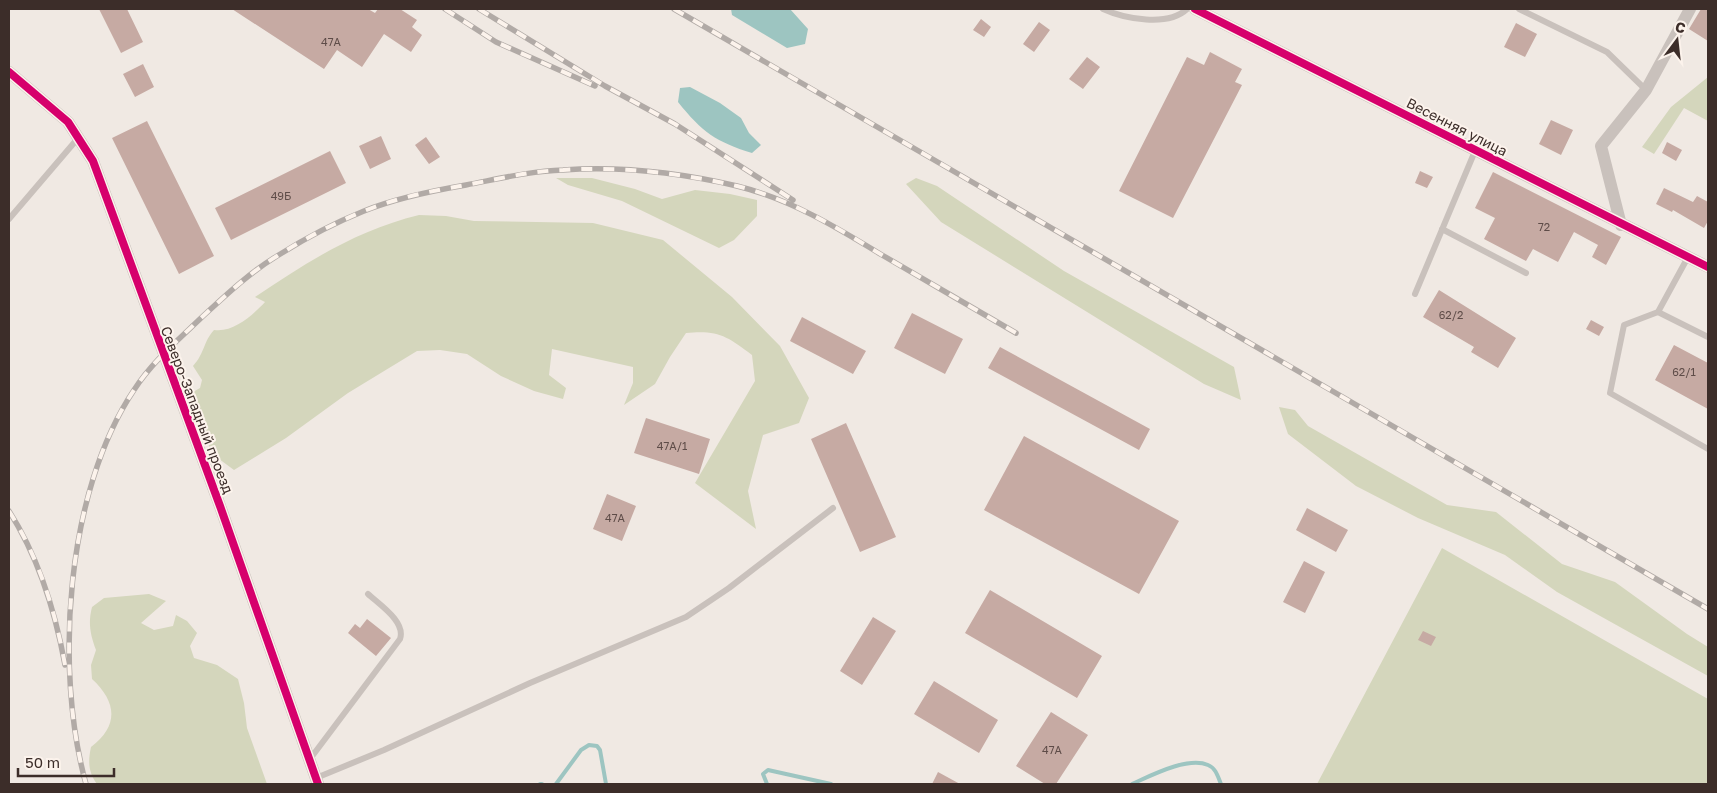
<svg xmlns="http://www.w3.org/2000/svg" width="1717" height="793" viewBox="0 0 1717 793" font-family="'Golos Text',sans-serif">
<rect width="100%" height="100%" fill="#f0e9e3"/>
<path fill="#d4d6bc" d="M 1708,77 L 1708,121 L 1684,108 L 1654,154 L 1642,147 L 1671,107 Z
M 556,178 L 592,178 L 635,189 L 662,199 L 695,190 L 730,194 L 757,200 L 757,216 L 734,240 L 719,248 L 622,201 L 568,185 Z
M 916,178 L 937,186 L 1064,271 L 1234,367 L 1241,400 L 1204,384 L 941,222 L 906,184 Z
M 419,215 L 446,216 L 474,221 L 593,223 L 663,240 L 732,297 L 780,346 L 809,398 L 799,423 L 763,435 L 748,491 L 756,529 L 695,483 L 755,381 L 752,355 C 727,336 718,330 686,333 L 670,357 L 655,384 L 624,405 L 633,383 L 633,367 L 552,349 L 549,375 L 566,388 L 563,399 L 534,391 L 501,376 L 467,354 L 440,350 L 417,351 L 348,393 L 286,438 L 234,470 L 211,453 L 193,392 L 200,388 L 202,380 L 193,366 C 205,353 203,342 214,330 C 233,333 253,315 265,302 L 255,297 C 307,262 357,230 419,215 Z
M 1279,407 L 1295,410 L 1308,426 L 1447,505 L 1496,512 L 1562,564 L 1615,582 L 1687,634 L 1708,647 L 1708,676 L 1557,592 L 1505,555 L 1418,518 L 1356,486 L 1288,434 Z
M 1442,548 L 1708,699 L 1708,784 L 1317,784 Z
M 149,594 L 166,601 L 141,623 L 154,630 L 173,626 L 176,615 L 187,621 L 197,633 L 190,646 L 194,658 L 217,665 L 238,679 L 244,703 L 247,728 L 267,784 L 97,784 C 88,772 88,761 91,747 C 119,726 117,702 92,679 L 91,665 L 96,650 C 90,634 88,623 92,607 L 104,598 Z"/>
<path fill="#9dc5c1" d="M 731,9 L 790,9 L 808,29 L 805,44 L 787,48 L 732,15 Z
M 690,87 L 720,103 L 741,118 L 749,133 L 761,145 L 752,153 C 716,142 702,132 678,102 L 680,88 Z"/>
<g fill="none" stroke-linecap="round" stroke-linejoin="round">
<path stroke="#9dc5c1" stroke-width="4" d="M 540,784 L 542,784
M 556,784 L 581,750 L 589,745 L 597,746 L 600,750 L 606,784
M 767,784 L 763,774 L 768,770 L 831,784
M 1132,784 C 1150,776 1188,756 1208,765 C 1216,768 1218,777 1221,784"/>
</g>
<path fill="#c6aaa3" d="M 99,9 L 127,9 L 143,42 L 121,53 Z
M 232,9 L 368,9 L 375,13 L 378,9 L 400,9 L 417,20 L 412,27 L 422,35 L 411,52 L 384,34 L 362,67 L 337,50 L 324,69 Z
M 1701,9 L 1708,9 L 1708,41 L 1689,29 Z
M 981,19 L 991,27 L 984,37 L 973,30 Z
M 1039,22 L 1050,30 L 1034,52 L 1023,44 Z
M 1516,23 L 1537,34 L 1525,57 L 1504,47 Z
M 1210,52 L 1242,69 L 1235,82 L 1242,85 L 1173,218 L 1119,191 L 1187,57 L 1204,65 Z
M 1087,57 L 1100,67 L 1083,89 L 1069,79 Z
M 143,64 L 154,87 L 135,97 L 123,74 Z
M 1551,120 L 1573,130 L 1561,155 L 1539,144 Z
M 147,121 L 214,256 L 179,274 L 112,138 Z
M 381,136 L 391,159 L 370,169 L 359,146 Z
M 426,137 L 440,157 L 429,164 L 415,145 Z
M 1667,142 L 1682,150 L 1676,161 L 1662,153 Z
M 330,151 L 346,183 L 231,240 L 215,208 Z
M 1420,171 L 1433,177 L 1427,188 L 1415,183 Z
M 1493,172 L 1621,237 L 1606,265 L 1592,257 L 1598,245 L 1574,232 L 1558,262 L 1533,249 L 1526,261 L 1484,239 L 1495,218 L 1475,208 Z
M 1664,188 L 1693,202 L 1697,196 L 1708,202 L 1708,221 L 1704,228 L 1673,210 L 1672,212 L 1656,204 Z
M 1439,290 L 1516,338 L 1498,368 L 1471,352 L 1474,347 L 1423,317 Z
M 912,313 L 963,339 L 945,374 L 894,348 Z
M 802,317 L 866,351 L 853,374 L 790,341 Z
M 1591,320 L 1604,327 L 1599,336 L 1586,329 Z
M 1674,345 L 1708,363 L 1708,409 L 1655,380 Z
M 1000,347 L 1150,429 L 1139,450 L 988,368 Z
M 646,418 L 710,439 L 699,474 L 634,453 Z
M 846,423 L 896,537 L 860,552 L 811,439 Z
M 1024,436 L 1179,521 L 1139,594 L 984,510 Z
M 607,494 L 636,506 L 622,541 L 593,529 Z
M 1307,508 L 1348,530 L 1336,552 L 1296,530 Z
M 1304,561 L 1325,572 L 1305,613 L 1283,602 Z
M 990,590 L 1102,656 L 1077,698 L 965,633 Z
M 873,617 L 896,631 L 862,685 L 840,671 Z
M 367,619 L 391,638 L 376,656 L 348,633 L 355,624 L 360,628 Z
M 1423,631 L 1436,637 L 1431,646 L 1418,640 Z
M 934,681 L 998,720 L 979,753 L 914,714 Z
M 1051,712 L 1088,735 L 1056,784 L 1045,784 L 1016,766 Z
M 938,772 L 960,784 L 932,784 Z"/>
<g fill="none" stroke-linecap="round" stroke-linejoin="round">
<path stroke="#c9c1bc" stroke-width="6" d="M 1103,9 C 1125,19 1168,27 1187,9
M 1519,9 L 1607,52 L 1646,90
M 9,219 L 79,137
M 1442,229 L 1526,273
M 1688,257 L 1658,312 L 1624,325 L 1610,393 L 1708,449
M 1415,294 L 1475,151
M 1658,312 L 1708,337
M 310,759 L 400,639 C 406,622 380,605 368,594
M 316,778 L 384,750 L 530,683 L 686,617 L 729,588 L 833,508"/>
<path stroke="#c9c1bc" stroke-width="12" d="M 1195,9 L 1708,267
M 9,72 L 68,122 L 93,161 L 220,506 L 318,784
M 1621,225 L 1601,146 L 1646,90 L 1690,9"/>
<g stroke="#b1aaa6" stroke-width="5.5">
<path id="rail" d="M 445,9 L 496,42 L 595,86
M 479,9 L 605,86 L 675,124 L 793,200
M 674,9 L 1708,609
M 9,511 C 39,558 55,610 65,665
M 86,784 C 54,669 66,491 134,390 C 152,362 177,341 201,318 C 225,296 249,273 277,256 C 304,239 334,223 364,211 C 396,198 431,191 466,185 C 498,179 530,171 563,170 C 620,166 681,173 737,186 C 790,199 836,227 882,255 C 927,281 971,307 1016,333"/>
</g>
<use href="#rail" stroke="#fcf3ec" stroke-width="4" stroke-dasharray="11" stroke-linecap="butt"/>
<g stroke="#fcf3ec" stroke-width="11">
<path id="cycleway" d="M 1195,9 L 1708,267
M 9,72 L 68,122 L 93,161 L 220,506 L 318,784"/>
</g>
<use href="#cycleway" stroke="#d6006c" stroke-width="8"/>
</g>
<g text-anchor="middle" stroke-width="4" stroke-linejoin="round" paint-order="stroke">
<g font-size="11" fill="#5e4c48">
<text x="331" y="46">47А</text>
<text x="281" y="200">49Б</text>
<text x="1544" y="231">72</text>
<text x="1451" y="319">62/2</text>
<text x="1684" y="376">62/1</text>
<text x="672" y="450">47А/1</text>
<text x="615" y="522">47А</text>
<text x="1052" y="754">47А</text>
</g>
<g font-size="14" fill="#3c2d29" stroke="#fcf3ec">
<text transform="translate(1457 127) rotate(27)" y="5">Весенняя улица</text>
<text transform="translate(197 410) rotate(69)" y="5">Северо-Западный проезд</text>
</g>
</g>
<rect width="1717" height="793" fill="none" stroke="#3c2d29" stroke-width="20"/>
<g transform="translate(1677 40) rotate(15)" stroke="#fcf3ec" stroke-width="4" paint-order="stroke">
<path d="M0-4L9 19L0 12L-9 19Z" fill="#3c2d29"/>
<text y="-8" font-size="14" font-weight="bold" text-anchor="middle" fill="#3c2d29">С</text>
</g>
<path d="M18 768v8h96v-8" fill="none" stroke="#3c2d29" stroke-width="2.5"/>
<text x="25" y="768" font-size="15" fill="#3c2d29" stroke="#fcf3ec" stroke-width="4" paint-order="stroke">50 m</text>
</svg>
